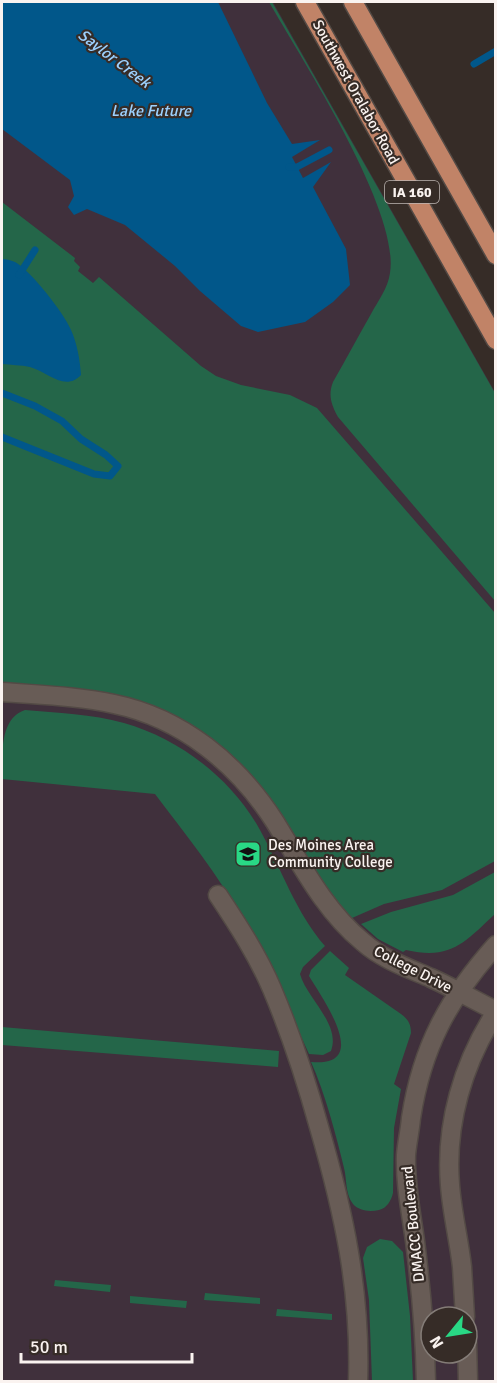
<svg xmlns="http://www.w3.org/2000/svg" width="497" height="1383" viewBox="0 0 497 1383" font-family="Signika,sans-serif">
<rect width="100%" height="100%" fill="#362c27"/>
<path fill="#40303c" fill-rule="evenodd" d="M 2,2 L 273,2 L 495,392 L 495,1381 L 2,1382 ZM 431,1317 L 467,1317 L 467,1353 L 431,1353 Z"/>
<path fill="#246649" d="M 269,2 L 272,2 L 495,393 L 495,601 L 338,417 C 331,404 328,395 333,382 C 346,359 358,337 371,314 C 378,301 388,288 390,273 C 400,210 302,60 269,2 Z
M 2,202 L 75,258 L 74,261 L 80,267 L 78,271 L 93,283 L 99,277 L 201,366 L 216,376 L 241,385 L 290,395 L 317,408 L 495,613 L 495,861 L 442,890 L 384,904 L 352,918 C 323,890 307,852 285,820 C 241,756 177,703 97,691 C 66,687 33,685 2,683 Z
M 25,710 C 57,713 92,714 124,723 C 180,739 232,779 260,830 C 281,868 296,913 325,946 L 303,967 L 300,974 C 307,999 341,1024 331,1051 L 323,1055 L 309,1054 C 288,1008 268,962 242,918 C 218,874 185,834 155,794 L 2,779 C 2,753 0,718 25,710 Z
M 495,872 L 495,914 C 464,943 451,960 406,950 L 403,952 L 378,939 L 361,924 L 391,912 L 453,895 Z
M 330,951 L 349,968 L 345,975 L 401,1014 C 408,1019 411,1024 411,1033 L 394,1084 L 401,1089 L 394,1128 L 393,1193 C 391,1201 387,1208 379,1210 C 370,1212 359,1211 353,1204 C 345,1194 347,1179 344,1168 C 336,1135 325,1093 311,1062 C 373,1068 322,998 309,976 L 311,970 Z
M 2,1027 L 279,1051 L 278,1067 L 2,1045 Z
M 380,1239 L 392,1241 L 403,1252 L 410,1316 L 413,1381 L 372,1381 L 369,1300 L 363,1258 L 367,1247 Z
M 55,1280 L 111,1285 L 110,1292 L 54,1286 Z
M 205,1293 L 260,1298 L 260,1304 L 204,1300 Z
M 130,1296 L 187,1301 L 186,1308 L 130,1303 Z
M 277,1309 L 332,1314 L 332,1320 L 276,1316 Z"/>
<path fill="#01578a" d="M 2,2 L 218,2 L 267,103 L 292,144 L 320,140 L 292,157 L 303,178 L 331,162 L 313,187 L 346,249 L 350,285 L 333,302 L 305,322 L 258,332 L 241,326 L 200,291 L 175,266 L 125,225 L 87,209 L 74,215 L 68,207 L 74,196 L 70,180 L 2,129 Z
M 2,259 C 6,259 10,260 15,262 C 31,271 64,313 71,330 C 77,343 80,360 81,375 C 65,392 48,372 30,367 C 21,365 11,365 2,364 Z"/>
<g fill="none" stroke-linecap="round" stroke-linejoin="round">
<path stroke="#01578a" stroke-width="7" d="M 474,64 L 496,51
M 289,167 L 297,167 L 329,150
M 19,275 L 35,250
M 2,393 L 35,406 L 62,421 L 81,439 L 106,455 L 118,466 L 110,476 L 94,474 L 2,437"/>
<g stroke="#534a45" stroke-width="21">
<path id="minor" d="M 2,692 C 39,695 78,696 114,704 C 182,718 238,764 275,822 C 301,864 324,910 363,942 C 382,959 408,968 431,978 C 453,988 474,1000 496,1011
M 218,895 C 238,925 258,956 272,989 C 291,1034 306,1080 319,1127 C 344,1213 361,1291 358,1382
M 465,1317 C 464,1300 463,1283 462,1267 C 459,1240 452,1213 450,1185 C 445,1124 463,1063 496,1012
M 467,1342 L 468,1382
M 426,1382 C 425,1334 421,1288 415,1241 C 411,1212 405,1183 406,1155 C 407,1143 410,1130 411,1118 C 422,1047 448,999 496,945"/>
</g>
<g stroke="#534a45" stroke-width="21">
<path id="major" d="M 305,2 L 496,340
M 353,2 L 496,255"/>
</g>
<use href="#minor" stroke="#685c56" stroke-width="18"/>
<use href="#major" stroke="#c18367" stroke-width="18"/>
</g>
<defs>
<g id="university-square" transform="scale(1.35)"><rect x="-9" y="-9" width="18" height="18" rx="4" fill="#29d885" stroke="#362c27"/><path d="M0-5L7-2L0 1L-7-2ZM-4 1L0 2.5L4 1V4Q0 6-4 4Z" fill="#111"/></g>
</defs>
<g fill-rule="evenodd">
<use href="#university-square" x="248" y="854"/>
</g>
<g text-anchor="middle" stroke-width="4.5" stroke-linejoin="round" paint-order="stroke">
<rect fill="#362c27" stroke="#bfb7b4" stroke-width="1.5" x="385" y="181" width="54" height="22" rx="4.5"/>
<g font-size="14" font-weight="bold" fill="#faf3f0">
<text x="412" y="197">IA 160</text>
</g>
<g font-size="15" fill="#faf3f0" stroke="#362c27">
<text transform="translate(356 92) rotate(61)" y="5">Southwest Oralabor Road</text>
<text transform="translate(413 969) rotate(27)" y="5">College Drive</text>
<text transform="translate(413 1224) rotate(-96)" y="5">DMACC Boulevard</text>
</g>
<g font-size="15" fill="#faf3f0" stroke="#362c27" text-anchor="start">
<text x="268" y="850">Des Moines Area<tspan x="268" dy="17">Community College</tspan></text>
</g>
<g font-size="16" font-style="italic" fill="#9cd1fe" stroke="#362c27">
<text transform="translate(115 58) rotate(37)" y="6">Saylor Creek</text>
<text x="151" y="116">Lake Future</text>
</g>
</g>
<rect width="497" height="1383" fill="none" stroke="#faf3f0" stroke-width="6"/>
<g transform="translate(449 1335) rotate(240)"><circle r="28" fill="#362c27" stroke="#847c77" stroke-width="1.5"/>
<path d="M0-4.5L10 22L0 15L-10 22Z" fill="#29d885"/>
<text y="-9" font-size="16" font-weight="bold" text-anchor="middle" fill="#faf3f0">N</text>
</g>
<path d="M21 1353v9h171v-9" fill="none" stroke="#faf3f0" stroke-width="3"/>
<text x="30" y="1353" font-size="18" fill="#faf3f0" stroke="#362c27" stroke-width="4.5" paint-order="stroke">50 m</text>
</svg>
